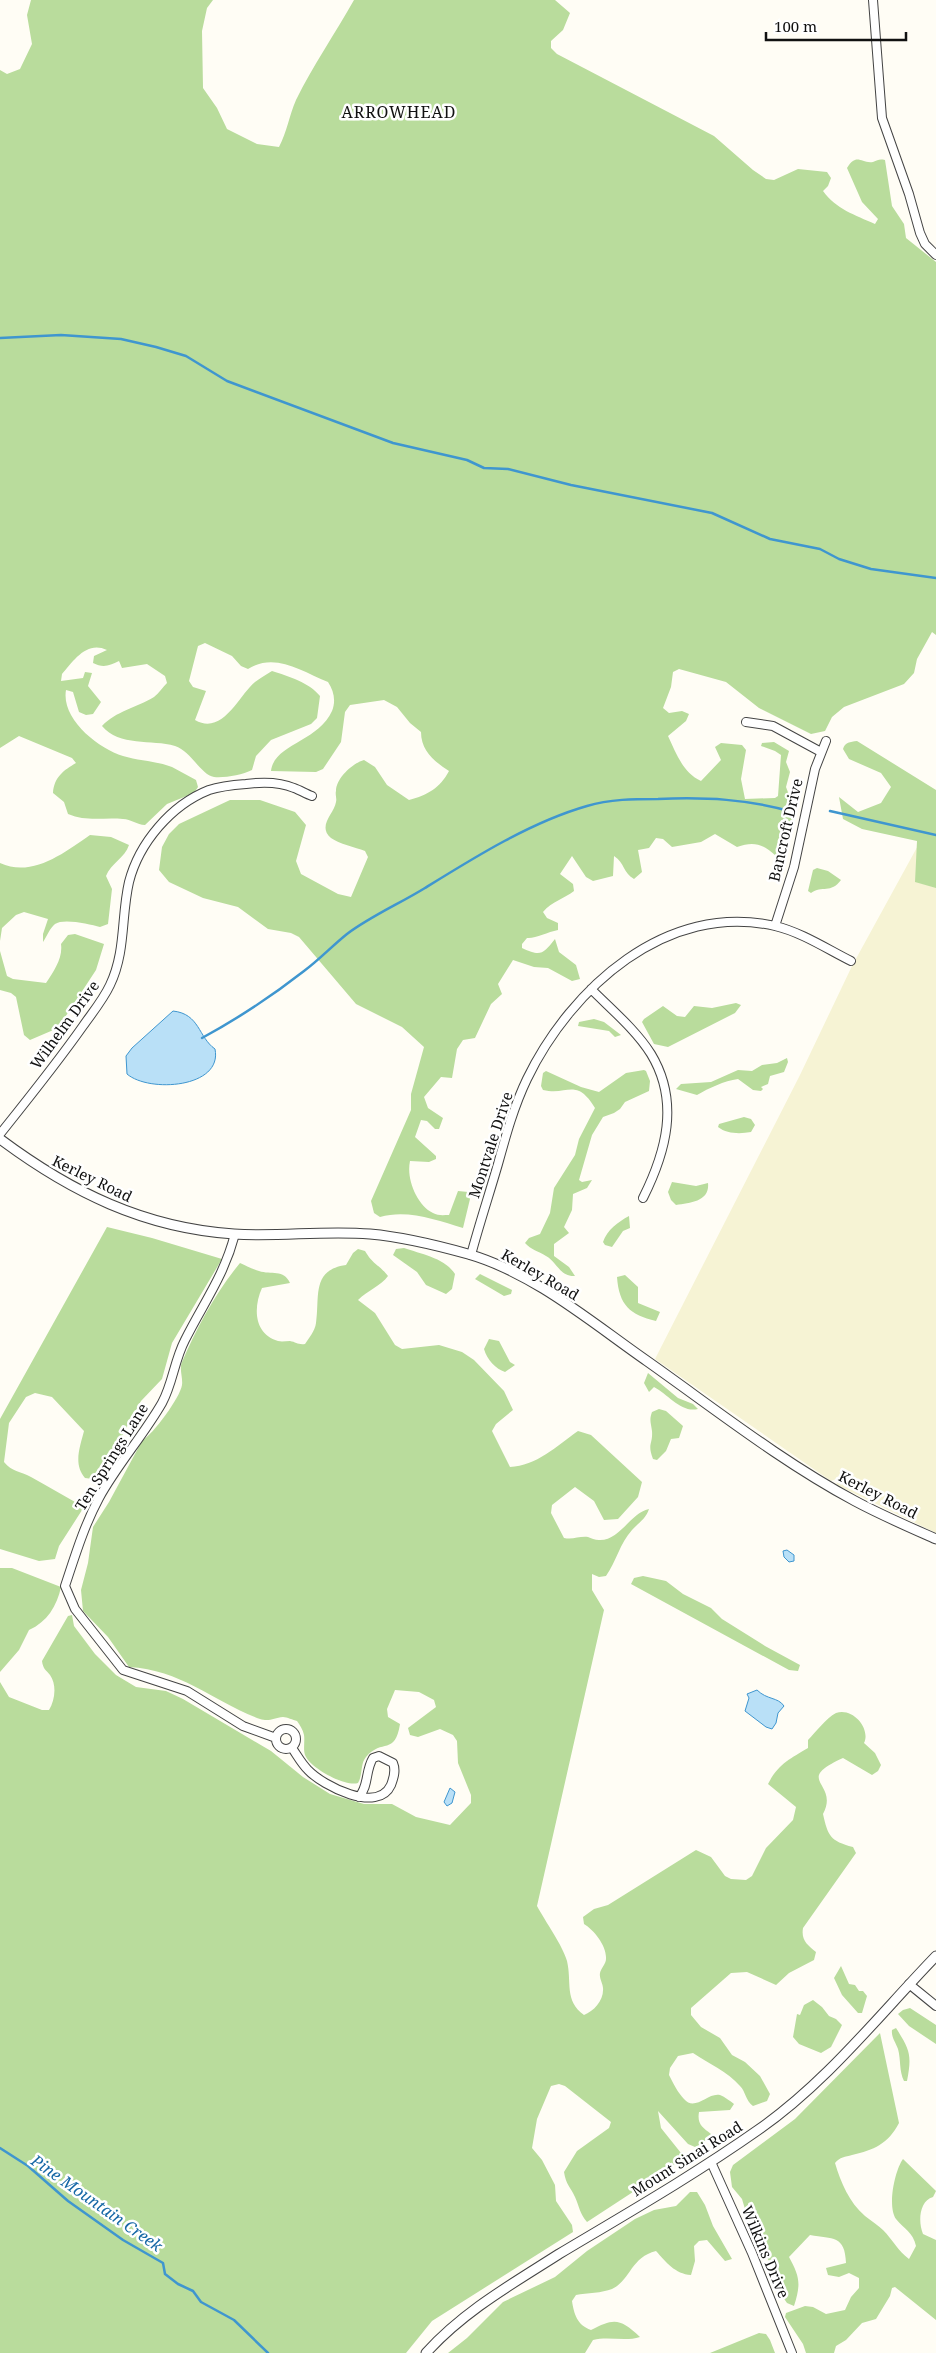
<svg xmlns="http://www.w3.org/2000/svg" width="936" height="2353" viewBox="0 0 936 2353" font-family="'Noto Serif',serif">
<rect width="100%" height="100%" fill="#fffdf5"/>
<path fill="#f6f3d4" d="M 932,820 L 936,822 L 936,1533 L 837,1485 L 836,1479 L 831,1481 L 655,1359 L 800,1075 L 852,966 Z"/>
<path fill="#b9dc9c" d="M 31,0 L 213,0 L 207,8 L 202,31 L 203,88 L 217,108 L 227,129 L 257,144 L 279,147 C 287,132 289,116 296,100 C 313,65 335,34 354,0 L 555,0 L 570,13 L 563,30 L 551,41 L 551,48 L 557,54 L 714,136 L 753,170 L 766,179 L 774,180 L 798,169 L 827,172 L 831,178 L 828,186 L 823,191 C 836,209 855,215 875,224 L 878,219 L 862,202 L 847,168 C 857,152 861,164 873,162 C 878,160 879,159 885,160 L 892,206 L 904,224 L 906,238 L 936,262 L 936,635 L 932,632 L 917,659 L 914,673 L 904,684 L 844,707 L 832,717 L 825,731 L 811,734 L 759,708 L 726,682 L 679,669 L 673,672 L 671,687 L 663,708 L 669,713 L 682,711 L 689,714 L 686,721 L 668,736 C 676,753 683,773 701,781 L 721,760 L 715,747 L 721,743 L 742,745 L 746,750 L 741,779 L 745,799 L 775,798 L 778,796 L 781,755 L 775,751 L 761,746 L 762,743 L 774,742 L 789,751 L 786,762 L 790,772 L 786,787 L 792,803 L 793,824 L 777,876 L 774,874 L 776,856 C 763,844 754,841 737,847 L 715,834 L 701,842 L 672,847 L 663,839 L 656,838 L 649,848 L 638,850 L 642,872 L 634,879 C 623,873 625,863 614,856 L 613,876 L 593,881 L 586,877 L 572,856 L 560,874 L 573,884 L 574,891 C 564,899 552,901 543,912 L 547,918 L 558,923 L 558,930 C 547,932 535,939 527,938 L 522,944 L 522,948 C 541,957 543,954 555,939 L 559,952 L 576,965 L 580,979 L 572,981 L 548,968 L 534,967 L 513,960 L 498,984 L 502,994 L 491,1004 L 475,1038 L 463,1040 L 457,1049 L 452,1078 L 441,1077 L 424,1097 L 428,1108 L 443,1118 L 439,1129 L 435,1129 L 427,1121 L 421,1120 L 415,1137 L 436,1156 L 436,1159 L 429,1162 L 410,1161 C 406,1179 417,1205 433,1213 C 438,1216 444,1215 449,1215 L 458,1191 L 468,1192 L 470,1199 L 463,1228 C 437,1220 407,1209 380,1217 L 374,1213 L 371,1201 L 411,1110 L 411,1094 L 424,1047 L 402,1027 L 356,1004 L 299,937 L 291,933 L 268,929 L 238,907 L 203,898 L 169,882 L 159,870 L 162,847 L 169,834 L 179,824 L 230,800 L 260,800 L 295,812 L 306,825 L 296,861 L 301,874 L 338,894 L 351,897 L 368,857 L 365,851 C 355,847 339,844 331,838 C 317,826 334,814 336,802 C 337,799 335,794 336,791 C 336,778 353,763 364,760 L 375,767 L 387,785 L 409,800 C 428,795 440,788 449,771 C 435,762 421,751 421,732 L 410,723 L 397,707 L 384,700 L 350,705 L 345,712 L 341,742 L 323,769 L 316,772 L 271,771 C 274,744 318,742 332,711 C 336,701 334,691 328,682 C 301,671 275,652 248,669 L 241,666 L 232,656 L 205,643 L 198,646 L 189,681 L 193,687 L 206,691 L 195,720 C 223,736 239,695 255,682 C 260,678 266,675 272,671 C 288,676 310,683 320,696 L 317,718 L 311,724 L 271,740 L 256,756 L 252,770 C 242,775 225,778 214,777 C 201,775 191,751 175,746 C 152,739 119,747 102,726 C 116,711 136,708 154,697 C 159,693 163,687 167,683 L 165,676 L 147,664 L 122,668 L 119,661 C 109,666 103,668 93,663 L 94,656 L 107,650 C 87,640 73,661 62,674 L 61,681 L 83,678 L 85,672 L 92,673 L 88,686 L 101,702 L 93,714 L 86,715 L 79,712 L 73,692 L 66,690 C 61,719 98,748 123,756 C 139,761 157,761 172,767 C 180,771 188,776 196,780 L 198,787 L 194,793 L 167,804 L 145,825 C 137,825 131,819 123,819 C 104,817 87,822 68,814 L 64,802 L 53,793 C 54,777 64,770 76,763 L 72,758 L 19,736 L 0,748 L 0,70 L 7,74 L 20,69 L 32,44 L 27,15 Z
M 857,741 L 936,790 L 936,888 L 915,882 L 917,841 L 862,829 L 843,819 L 839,797 L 858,812 L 881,803 L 891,787 L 881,773 L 849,759 L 843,749 C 845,742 850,742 857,741 Z
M 90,835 L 111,837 L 129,845 C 125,858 111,863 106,876 L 112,889 L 108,924 L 100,927 C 90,924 63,918 55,924 C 50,928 47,936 43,942 L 43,934 L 48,919 L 24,912 L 16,915 L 2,928 L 0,941 L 0,863 C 32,878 64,853 90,835 Z
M 817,868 L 828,871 L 841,880 C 831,894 822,885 811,893 L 808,891 L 813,870 Z
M 75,934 L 104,944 L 96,970 L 58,1028 L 30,1040 L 24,1035 L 16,997 L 11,993 L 0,990 L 0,951 L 7,976 L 13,979 L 46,983 C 54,971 63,958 61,944 L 68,935 Z
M 736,1003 L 741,1005 L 735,1013 L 668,1047 L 654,1044 L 642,1022 L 644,1019 L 663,1006 L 677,1016 L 685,1017 L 694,1006 L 712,1008 Z
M 594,1019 L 604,1022 L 621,1035 L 615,1037 L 609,1031 L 578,1026 L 579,1022 Z
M 787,1058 L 788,1062 L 784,1072 L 770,1076 L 768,1084 L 761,1087 L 763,1089 L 761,1091 L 753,1090 L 738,1079 C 724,1081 709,1088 697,1095 L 676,1089 L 681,1084 L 711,1082 L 738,1070 L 752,1071 L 762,1065 L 777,1063 Z
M 644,1070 L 646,1071 L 650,1081 L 649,1091 L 625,1102 L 620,1109 L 614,1113 L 603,1117 L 592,1135 L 579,1180 L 582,1182 L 592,1180 L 587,1188 L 573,1194 L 572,1210 L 564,1227 L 569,1233 L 554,1244 L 554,1256 L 569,1267 L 575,1276 C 560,1277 557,1262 546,1256 C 538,1251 531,1250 525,1243 L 529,1238 L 540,1234 L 550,1213 L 554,1188 L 575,1155 L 579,1139 L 595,1108 C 576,1077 568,1096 543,1090 L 541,1086 L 543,1073 L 546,1071 L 581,1087 L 599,1092 L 626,1073 Z
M 744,1117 L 751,1119 L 755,1125 L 751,1132 C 740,1134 727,1134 718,1127 L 719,1124 Z
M 672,1182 L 696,1186 L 708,1183 C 710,1201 691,1203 676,1205 L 671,1200 L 668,1192 Z
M 629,1216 L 630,1228 L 623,1231 L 612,1247 L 605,1245 L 603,1242 C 607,1230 618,1222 629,1216 Z
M 107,1227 L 152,1238 L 222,1259 L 172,1343 L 162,1379 L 141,1401 L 100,1476 L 93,1479 L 85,1478 C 73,1464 80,1447 84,1431 L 52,1397 L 35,1393 L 26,1397 L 9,1423 L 4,1462 C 12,1472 20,1471 31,1477 C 49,1487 66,1497 84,1507 L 59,1546 L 55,1559 L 39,1561 L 0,1549 L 0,1419 Z
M 404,1248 C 421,1254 445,1258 455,1274 L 452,1289 L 446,1294 L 426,1285 L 417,1272 L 393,1255 L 396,1249 Z
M 358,1249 L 365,1251 C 374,1266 379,1264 388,1276 C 381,1286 368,1290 358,1300 L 375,1313 L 395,1345 L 402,1349 L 439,1345 L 462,1352 L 474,1360 L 504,1391 L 513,1410 L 496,1424 L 492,1431 L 510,1467 C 536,1466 557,1446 578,1431 L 591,1435 L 642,1482 L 638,1497 L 618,1519 L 604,1520 L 594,1501 L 575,1487 L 552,1505 L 551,1513 L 564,1538 C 573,1540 579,1536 588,1537 C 591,1538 595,1540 599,1540 C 620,1541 630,1513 649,1509 C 646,1519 638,1523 632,1530 C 620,1543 616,1562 606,1576 L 599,1577 L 592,1574 L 592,1590 L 604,1610 L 537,1906 C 545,1921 563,1946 567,1961 C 572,1982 564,2001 584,2015 C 594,2011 604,2000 603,1988 C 603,1984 599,1978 600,1973 C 601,1968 606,1964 606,1959 C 607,1946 594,1930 584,1924 L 583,1917 L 594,1909 L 608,1905 L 696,1850 L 711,1857 L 725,1876 L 731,1879 L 746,1880 L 752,1876 L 766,1848 L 793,1820 L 796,1807 L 768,1784 C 778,1764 790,1759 808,1748 L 808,1740 C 816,1732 826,1718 836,1713 C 853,1707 871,1729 864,1743 L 875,1753 L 881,1765 L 878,1771 L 872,1775 L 843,1758 C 792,1781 840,1782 823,1814 C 828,1836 830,1841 853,1847 L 856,1853 L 803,1928 C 801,1940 807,1945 816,1952 L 814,1960 L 789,1973 L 776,1985 L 747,1972 L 731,1973 L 691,2008 L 691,2015 L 701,2027 L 720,2038 L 732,2055 L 745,2062 L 760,2076 L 770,2094 L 767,2101 L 753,2106 C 745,2100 746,2092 740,2086 C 728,2072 708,2063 693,2053 L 678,2056 L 670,2068 L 669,2075 C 673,2083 678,2093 684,2099 C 695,2112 708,2092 720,2095 C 725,2097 730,2101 734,2104 L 730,2110 L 699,2112 C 697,2124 702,2127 711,2134 L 702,2144 L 695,2147 L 688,2144 L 658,2111 L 661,2128 L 685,2158 L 587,2222 C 580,2214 579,2206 575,2197 C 570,2186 566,2185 564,2172 L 577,2151 L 609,2128 L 611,2122 L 565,2086 L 559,2084 L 551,2086 L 537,2119 L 532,2148 L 542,2160 L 555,2185 L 556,2201 L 572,2225 L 573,2232 L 432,2321 L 406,2353 L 0,2353 L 0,1682 L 9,1697 L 42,1710 L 49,1710 C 55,1700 57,1685 50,1675 C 46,1670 43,1669 42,1661 L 68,1616 L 72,1615 L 74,1626 L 95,1654 L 116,1675 L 136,1687 L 166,1691 L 183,1699 L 271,1751 L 303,1777 L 330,1794 L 364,1804 L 392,1804 L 416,1817 L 450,1825 L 471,1803 L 471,1795 L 458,1763 L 457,1741 L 453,1735 L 440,1729 L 418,1737 L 410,1735 L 408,1728 L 436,1707 L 434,1700 L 419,1692 L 395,1690 L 387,1709 L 388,1717 L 400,1724 C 395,1756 382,1738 366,1757 C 360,1764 363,1775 358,1783 C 345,1787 310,1768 305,1755 C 303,1749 305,1741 304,1735 C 303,1730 300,1725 297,1721 C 293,1720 287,1717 283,1717 C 274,1718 269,1722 260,1719 C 212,1701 182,1670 129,1667 L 108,1637 L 83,1611 L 81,1590 L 88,1563 L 93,1527 L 109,1502 L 142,1441 C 153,1434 180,1398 182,1385 C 183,1377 179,1369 182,1362 C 197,1327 216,1292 240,1263 C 246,1266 253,1269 259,1271 C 271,1275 284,1269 290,1283 L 262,1288 C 253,1308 254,1334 278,1341 C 282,1342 286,1341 290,1341 C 296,1342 298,1345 305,1344 C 309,1338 315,1331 316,1323 C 320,1297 311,1270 346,1265 L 353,1253 Z
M 480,1274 L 512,1290 L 511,1294 L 504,1296 L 475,1279 Z
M 625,1275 L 638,1287 L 638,1303 L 660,1312 L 656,1321 C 630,1315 619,1305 617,1277 Z
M 489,1339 L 499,1341 L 510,1362 L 515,1365 L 505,1372 C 496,1369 487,1360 484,1349 Z
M 648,1373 L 678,1398 L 693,1404 L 698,1409 C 681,1413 669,1395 654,1387 L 649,1392 L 644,1383 Z
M 659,1409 L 666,1411 L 683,1426 L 679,1438 L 671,1439 L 666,1451 L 657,1460 L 653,1459 C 647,1443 653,1445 652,1431 C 651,1423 649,1420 652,1412 Z
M 0,1568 L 12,1568 L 61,1587 C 57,1606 47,1622 29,1630 L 19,1650 L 0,1672 Z
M 643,1576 L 666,1581 L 683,1594 L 711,1608 L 722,1619 L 765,1646 L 800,1665 L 798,1671 L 789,1670 L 631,1584 L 634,1578 Z
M 841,1966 L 849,1984 L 855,1985 L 859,1991 L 863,1991 L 867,1996 L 862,2013 L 858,2013 L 842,1995 L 834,1978 Z
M 813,2000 L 822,2007 L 829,2016 L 836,2019 L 842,2025 L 831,2047 L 821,2053 L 799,2044 L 793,2037 L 797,2014 L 800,2015 L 804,2005 Z
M 910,2008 L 936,2025 L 936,2044 L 909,2026 L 898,2014 L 903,2010 Z
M 896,2028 C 910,2050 912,2055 907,2081 L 904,2081 C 899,2071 901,2060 898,2049 C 896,2043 891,2037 892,2030 Z
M 880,2033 L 899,2123 C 888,2144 874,2150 852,2155 C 845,2157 840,2157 835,2163 C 841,2183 849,2202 865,2216 C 871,2221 878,2225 883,2230 C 893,2240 898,2251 909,2259 L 916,2246 C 913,2232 904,2229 896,2219 C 887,2206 895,2170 903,2159 L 936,2191 L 933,2197 C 919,2201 918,2222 923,2234 L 936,2240 L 936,2320 L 895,2287 L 892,2288 L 890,2296 L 876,2319 L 862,2323 L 846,2340 L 836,2346 L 834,2353 L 806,2353 L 803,2344 L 785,2317 L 786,2313 L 805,2306 L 813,2307 L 826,2314 L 845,2310 L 851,2297 L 859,2288 L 859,2278 L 849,2273 L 839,2277 L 828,2275 L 826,2268 L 846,2263 C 845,2235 833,2239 810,2235 L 789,2257 C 800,2277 801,2284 794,2306 L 787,2303 L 780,2293 L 777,2276 L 750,2226 L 742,2199 L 732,2187 L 730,2172 L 733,2165 L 795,2119 Z
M 690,2192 L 697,2192 L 705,2205 L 713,2226 L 732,2259 L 725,2261 L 707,2240 L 699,2241 L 694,2246 L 695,2261 L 691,2275 C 675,2274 666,2262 656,2251 C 631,2257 630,2281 612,2289 C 602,2293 587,2293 576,2295 L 572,2301 C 574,2314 577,2325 591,2330 C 614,2318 620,2318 640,2337 C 625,2342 609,2336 593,2340 L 585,2353 L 448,2353 L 467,2338 L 503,2302 L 555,2277 L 587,2251 L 635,2219 L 654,2210 L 676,2206 Z
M 759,2333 L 766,2334 L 770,2340 L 775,2353 L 710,2353 Z"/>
<path fill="#b9e0f7" stroke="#3f96cf" d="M 173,1011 C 200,1014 198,1037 215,1049 C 223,1088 149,1093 127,1074 L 126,1056 L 132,1048 Z
M 787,1550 L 794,1555 L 794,1561 L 789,1562 L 784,1557 L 783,1551 Z
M 757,1690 C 767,1700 778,1697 784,1706 L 778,1713 L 776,1723 L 772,1729 L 766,1727 L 745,1711 L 749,1698 L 747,1694 Z
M 450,1788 L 455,1792 L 452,1803 L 447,1806 L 444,1802 Z"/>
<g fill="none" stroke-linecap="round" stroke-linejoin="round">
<path stroke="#3f96cf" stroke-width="2.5" d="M 0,338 L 61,335 L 121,339 L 156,347 L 186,356 L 227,381 L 393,443 L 467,460 L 484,468 L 508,469 L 571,485 L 712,513 L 770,539 L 820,549 L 839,559 L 871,569 L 936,578
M 830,811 L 936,835
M 202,1038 C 237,1019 272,996 304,971 C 319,960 332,946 347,934 C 371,916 399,904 425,888 C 475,857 531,822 587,806 C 610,799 634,799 658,799 C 705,797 748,799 793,812
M 0,2148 L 28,2166 L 68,2201 L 123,2240 L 163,2263 L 165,2274 L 178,2284 L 193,2291 L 201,2302 L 234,2320 L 268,2353"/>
<g stroke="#444" stroke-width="10">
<path id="minor" d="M 873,0 L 882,118 L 909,194 L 920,233 L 925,244 L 936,255
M 746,722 L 773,726 L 821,752
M 775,926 L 794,867 L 815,769 L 826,741
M 591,989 C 611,1009 636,1030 651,1054 C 680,1102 666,1152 643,1198
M 0,1134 C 28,1099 57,1063 83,1026 C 92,1013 103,1000 110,985 C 126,952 121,916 129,882 C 139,843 171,805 209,790 C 221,786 233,785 246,784 C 261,782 280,782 294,788 C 300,790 306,794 312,796
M 235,1234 C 224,1276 204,1302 185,1340 C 174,1361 173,1383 162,1403 C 143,1436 117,1465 99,1498 C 84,1526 75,1556 65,1586 L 75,1609 L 123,1670 L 187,1691 L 243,1726 L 276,1738
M 471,1255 C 479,1225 489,1195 498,1164 C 506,1135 514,1106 527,1079 C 571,988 667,901 775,926 C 801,932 827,949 851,961
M276 1739a10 10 0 1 1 20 0a10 10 0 1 1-20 0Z
M 292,1748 C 297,1755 301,1763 308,1770 C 323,1786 378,1814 391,1785 C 394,1777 396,1770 393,1763 L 379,1756 L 373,1758 C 365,1771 369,1786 359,1797
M 909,1984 L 936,2006
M 711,2162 L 752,2253 L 792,2353"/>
</g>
<g stroke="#444" stroke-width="11">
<path id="tertiary" d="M 0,1139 C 71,1192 144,1228 234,1234 C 279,1237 325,1230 370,1234 C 403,1237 436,1245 468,1254 C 534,1273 591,1322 647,1361 C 715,1409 782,1462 855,1501 C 881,1515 909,1527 936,1539
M 426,2353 C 464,2311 512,2284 559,2254 C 626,2214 694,2175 758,2130 C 826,2083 879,2015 936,1956"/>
</g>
<use href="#minor" stroke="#fff" stroke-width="8"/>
<use href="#tertiary" stroke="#fff" stroke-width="9"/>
</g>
<g text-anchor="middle" stroke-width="5" stroke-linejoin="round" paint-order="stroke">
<g font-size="15" fill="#111" stroke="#fff">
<text transform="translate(786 830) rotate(-77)" y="5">Bancroft Drive</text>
<text transform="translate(65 1025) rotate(-54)" y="5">Wilhelm Drive</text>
<text transform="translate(491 1145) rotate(-72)" y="5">Montvale Drive</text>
<text transform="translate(92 1179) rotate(26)" y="5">Kerley Road</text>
<text transform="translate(540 1275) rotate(30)" y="5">Kerley Road</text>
<text transform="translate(112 1457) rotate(-58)" y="5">Ten Springs Lane</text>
<text transform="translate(878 1495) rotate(27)" y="5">Kerley Road</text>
<text transform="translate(687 2159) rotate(-32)" y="5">Mount Sinai Road</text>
<text transform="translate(765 2252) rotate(67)" y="5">Wilkins Drive</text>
</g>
<g font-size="16" letter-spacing="1" fill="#111" stroke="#fff">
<text x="399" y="118">ARROWHEAD</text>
</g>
<g font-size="16" font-style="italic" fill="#1768a6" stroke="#fff">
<text transform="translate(97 2203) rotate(35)" y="6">Pine Mountain Creek</text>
</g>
</g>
<path d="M766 32v8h140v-8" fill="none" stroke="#111111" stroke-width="2.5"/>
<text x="774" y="32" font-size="15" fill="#111111" stroke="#ffffff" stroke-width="4" paint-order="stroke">100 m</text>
</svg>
